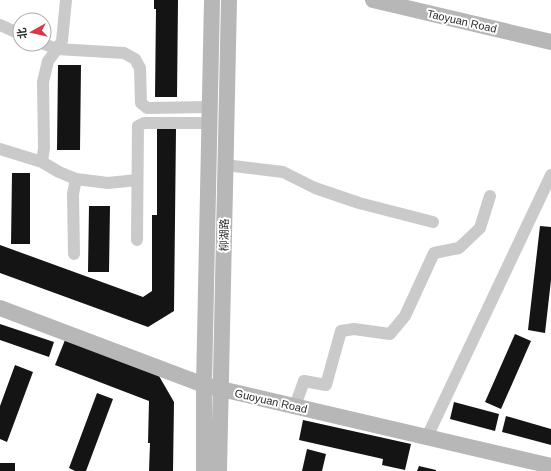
<svg xmlns="http://www.w3.org/2000/svg" width="551" height="471" viewBox="0 0 551 471" font-family="Helvetica,'Noto Sans SC',sans-serif">
<rect width="100%" height="100%" fill="#fff"/>
<path fill="#141414" d="M 154,0 L 178,0 L 177,97 L 155,97 L 156,9 L 154,9 Z
M 58,65 L 81,65 L 80,150 L 57,150 Z
M 157,129 L 176,129 L 174,311 L 148,327 L 0,273 L 0,245 L 143,297 L 152,291 L 152,215 L 157,215 Z
M 12,173 L 30,173 L 30,244 L 11,244 Z
M 89,206 L 110,206 L 109,272 L 88,272 Z
M 540,226 L 551,227 L 551,280 L 545,333 L 528,330 Z
M 0,324 L 54,342 L 49,357 L 0,340 Z
M 515,334 L 531,341 L 501,409 L 485,402 Z
M 65,340 L 159,376 L 174,402 L 173,471 L 149,471 L 150,443 L 148,443 L 149,401 L 55,365 Z
M 15,365 L 33,372 L 7,442 L 0,439 L 0,406 Z
M 97,393 L 113,399 L 86,471 L 75,471 L 69,468 Z
M 454,402 L 499,414 L 495,431 L 450,419 Z
M 506,416 L 551,429 L 551,445 L 502,432 Z
M 303,420 L 411,444 L 405,470 L 382,465 L 383,459 L 299,440 Z
M 307,449 L 326,454 L 322,471 L 302,471 Z
M 0,463 L 15,463 L 15,471 L 0,471 Z
M 419,466 L 436,470 L 436,471 L 417,471 Z"/>
<g fill="none" stroke-linecap="round" stroke-linejoin="round">
<path stroke="#cacaca" stroke-width="12" d="M 0,25 L 20,34
M 44,44 L 57,49 L 62,41 L 66,0
M 0,149 L 42,162 L 59,172 L 76,179 L 108,183 L 137,180
M 42,162 L 44,148 L 43,82 L 48,61 L 57,49 L 124,53 L 135,59 L 140,68 L 141,103 L 147,108 L 210,107
M 225,165 L 283,172 L 315,188 L 359,203 L 433,222
M 137,240 L 138,126 L 144,123 L 210,123
M 74,254 L 73,194 L 76,179
M 295,406 L 304,381 L 326,385 L 341,331 L 354,329 L 390,334 L 405,316 L 434,253 L 459,248 L 480,228 L 490,196
M 427,437 L 551,175"/>
<path stroke="#b7b7b7" stroke-width="16" d="M 373,0 L 551,42
M 0,308 L 204,385 L 551,466
M 204,471 L 204,385 L 212,0
M 219,471 L 229,0"/>
</g>
<g text-anchor="middle" stroke-width="4" stroke-linejoin="round" paint-order="stroke">
<g font-size="11" fill="#2d2d2d" stroke="#fff">
<text transform="translate(462 21) rotate(13)" y="4">Taoyuan Road</text>
<text transform="translate(224 235) rotate(-89)" y="4">柳湖路</text>
<text transform="translate(271 401) rotate(13)" y="4">Guoyuan Road</text>
</g>
</g>
<g transform="translate(32 32) rotate(262)"><circle r="19" fill="#ffffff" stroke="#ababab"/>
<path d="M0-3L7 15L0 10L-7 15Z" fill="#dd3747"/>
<text y="-6" font-size="11" font-weight="bold" text-anchor="middle" fill="#2d2d2d">北</text>
</g>
</svg>
